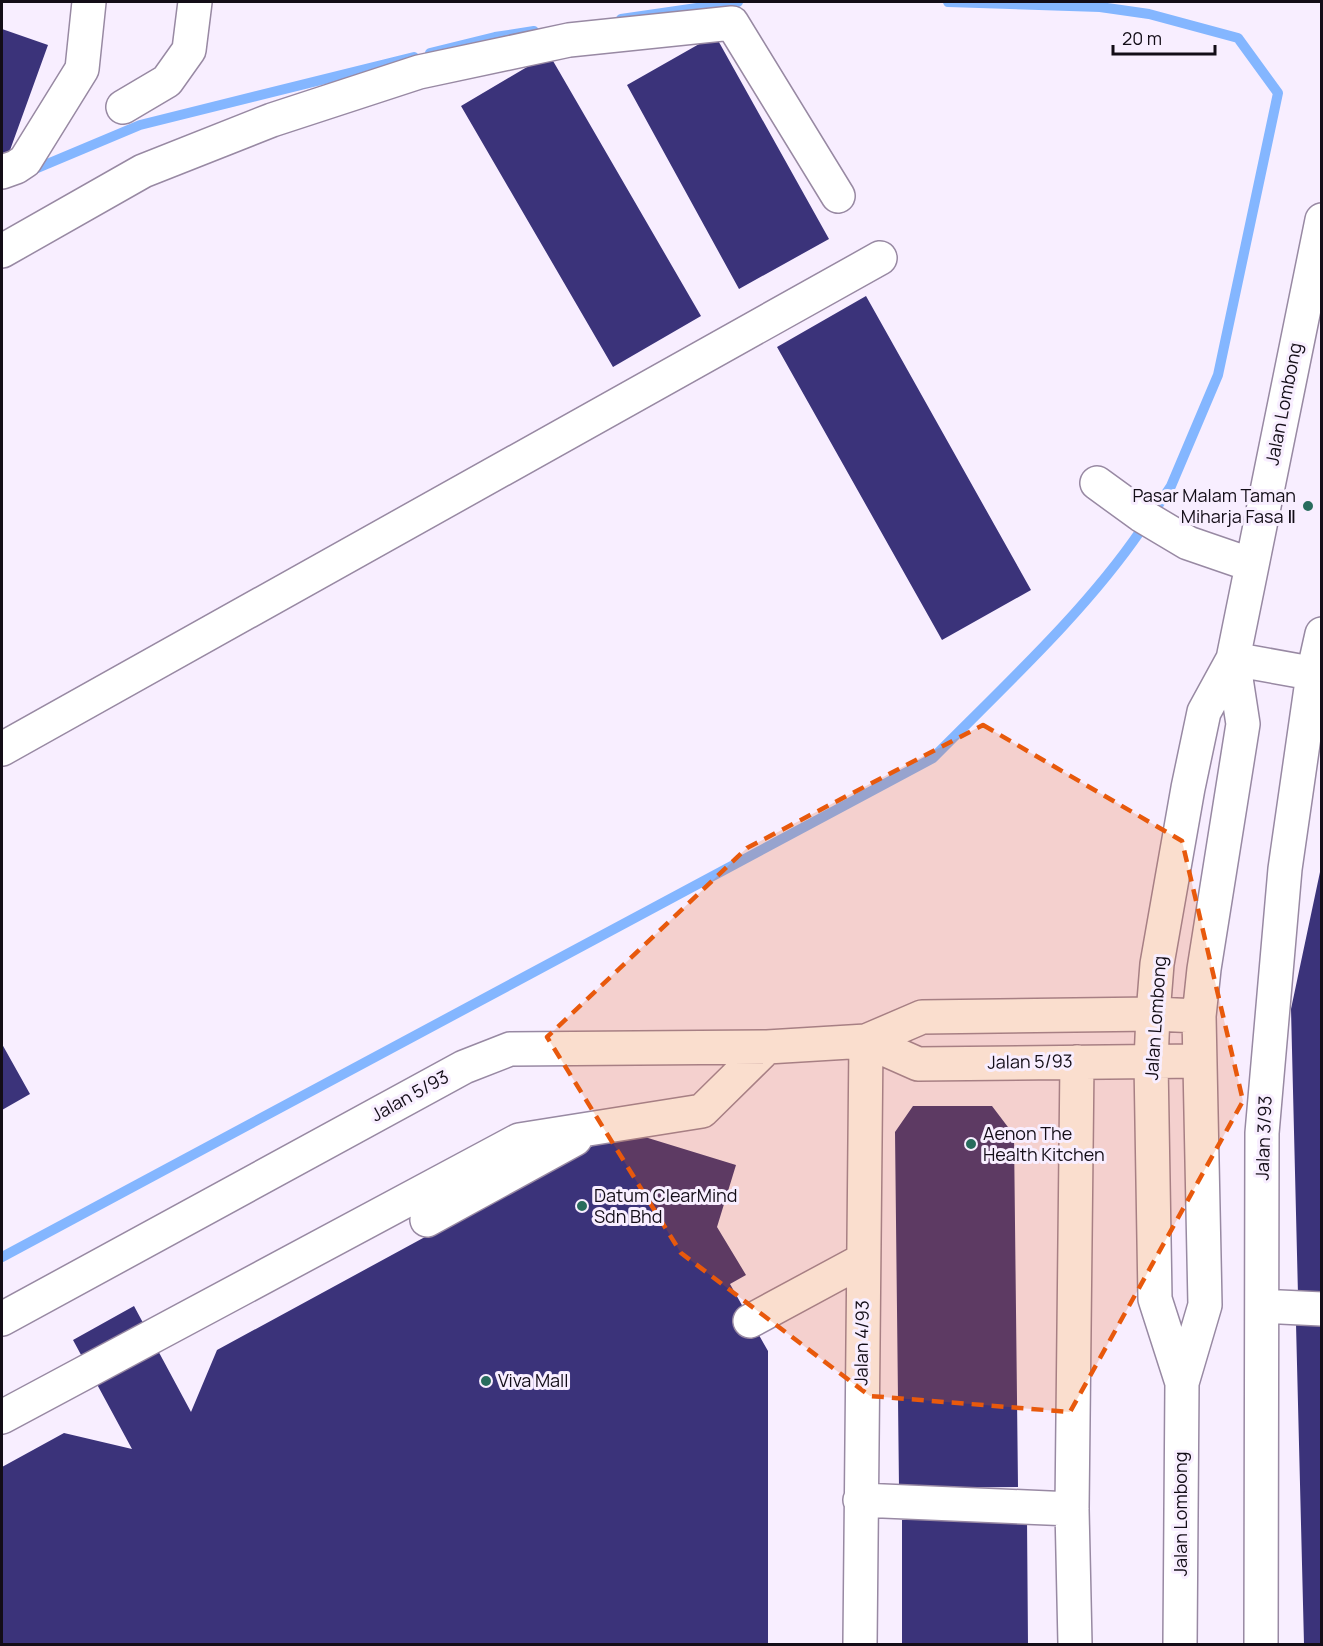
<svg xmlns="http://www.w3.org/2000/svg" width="1323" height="1646" viewBox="0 0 1323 1646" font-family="Manrope,sans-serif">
<rect width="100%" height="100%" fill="#f8eeff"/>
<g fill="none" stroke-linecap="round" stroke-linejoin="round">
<path stroke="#84b6ff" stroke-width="10" d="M 948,2 L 1100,7 L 1149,14 L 1238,38 L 1278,93 L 1218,375 L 1171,486 L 1153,513
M 621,19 L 738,2
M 430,53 L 495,37 L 534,31
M 28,172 L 140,125 L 414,57
M 2,1257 L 933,758 C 1003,687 1085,612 1141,530"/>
</g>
<path fill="#3b337a" d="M 2,29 L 48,45 L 5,164 L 2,163 Z
M 715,35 L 829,239 L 739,289 L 627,85 Z
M 549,54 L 701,316 L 613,367 L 461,106 Z
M 866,296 L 1031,590 L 942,640 L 777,347 Z
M 1320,872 L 1322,1295 L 1298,1295 L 1291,1009 Z
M 2,1044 L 30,1094 L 2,1110 Z
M 913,1106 L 992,1106 L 1014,1135 L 1018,1487 L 899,1488 L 895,1132 Z
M 622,1130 L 736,1165 L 717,1227 L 746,1275 L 730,1284 L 768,1351 L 768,1644 L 2,1644 L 2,1467 L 64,1433 L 132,1449 L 73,1340 L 134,1306 L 191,1412 L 217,1350 Z
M 1322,1323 L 1322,1644 L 1304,1644 L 1296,1324 Z
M 1027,1519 L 1028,1644 L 902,1644 L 902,1520 Z"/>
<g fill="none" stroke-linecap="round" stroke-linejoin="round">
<g stroke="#9889a3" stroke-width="36">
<path id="minor" d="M 123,107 L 167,81 L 189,50 L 195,2
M 2,172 L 16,167 L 25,161 L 82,69 L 89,2
M 2,251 L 143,171 L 272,120 L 419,72 L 569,40 L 732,23 L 838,196
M 1097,483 L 1141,515 L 1188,543 L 1252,565
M 1233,659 L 1322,675
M 2,749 L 880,258
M 866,1041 L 918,1064 L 1199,1061
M 427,1220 L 575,1139
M 1262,1306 L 1322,1309
M 2,1319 L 464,1067 L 510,1049 L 767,1047 L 866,1041 L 922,1017 L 1153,1014 L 1199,1016
M 750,1321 L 863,1260
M 1182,1383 L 1155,1299 L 1151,1062 L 1153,1014 L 1157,964 L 1188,788 L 1204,712 L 1233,659 L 1322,220
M 2,1417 L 519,1140 L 702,1111 L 767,1047
M 860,1500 L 1072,1509
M 860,1644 L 866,1041
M 1075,1644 L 1072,1509 L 1077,1062
M 1180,1644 L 1182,1383 L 1205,1305 L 1199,1016 L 1204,969 L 1243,724 L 1233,659
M 1261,1644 L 1262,1133 L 1285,869 L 1313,674 L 1322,634"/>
</g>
<use href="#minor" stroke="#fff" stroke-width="33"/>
</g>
<path fill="#e8590c" fill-opacity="0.2" stroke="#e8590c" stroke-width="4.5" stroke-dasharray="12 8" stroke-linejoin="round" d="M 983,725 L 1182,841 L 1243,1101 L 1070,1412 L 870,1396 L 681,1253 L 547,1037 L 747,848 Z"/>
<g fill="#286c5d" stroke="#f8eeff" stroke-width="2">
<circle cx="1308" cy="506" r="6"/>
<circle cx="971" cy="1144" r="6"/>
<circle cx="582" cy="1206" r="6"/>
<circle cx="486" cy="1381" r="6"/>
</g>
<g text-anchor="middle" stroke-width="6" stroke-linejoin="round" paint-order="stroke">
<g font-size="18" fill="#130d17" stroke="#f8eeff">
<text transform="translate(1284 404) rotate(-79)" y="6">Jalan Lombong</text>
<text transform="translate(1156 1018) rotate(-86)" y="6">Jalan Lombong</text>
<text transform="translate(1030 1062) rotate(-1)" y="6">Jalan 5/93</text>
<text transform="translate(410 1096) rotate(-29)" y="6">Jalan 5/93</text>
<text transform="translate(1264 1138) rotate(-88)" y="6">Jalan 3/93</text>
<text transform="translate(862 1343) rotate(-89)" y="6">Jalan 4/93</text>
<text transform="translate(1181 1514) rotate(-90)" y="6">Jalan Lombong</text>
</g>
<g font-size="18" fill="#130d17" stroke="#f8eeff" text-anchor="start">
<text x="1296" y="502" text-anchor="end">Pasar Malam Taman<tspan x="1296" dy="21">Miharja Fasa Ⅱ</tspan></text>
<text x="983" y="1140">Aenon The<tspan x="983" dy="21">Health Kitchen</tspan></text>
<text x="594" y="1202">Datum ClearMind<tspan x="594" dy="21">Sdn Bhd</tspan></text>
<text x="498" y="1387">Viva Mall</text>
</g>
</g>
<rect width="1323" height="1646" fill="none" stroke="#130d17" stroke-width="6"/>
<path d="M1113 45v9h102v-9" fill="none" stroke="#130d17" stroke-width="3"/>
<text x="1122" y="45" font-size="18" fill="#130d17" stroke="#f8eeff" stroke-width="4.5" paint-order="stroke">20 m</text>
</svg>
